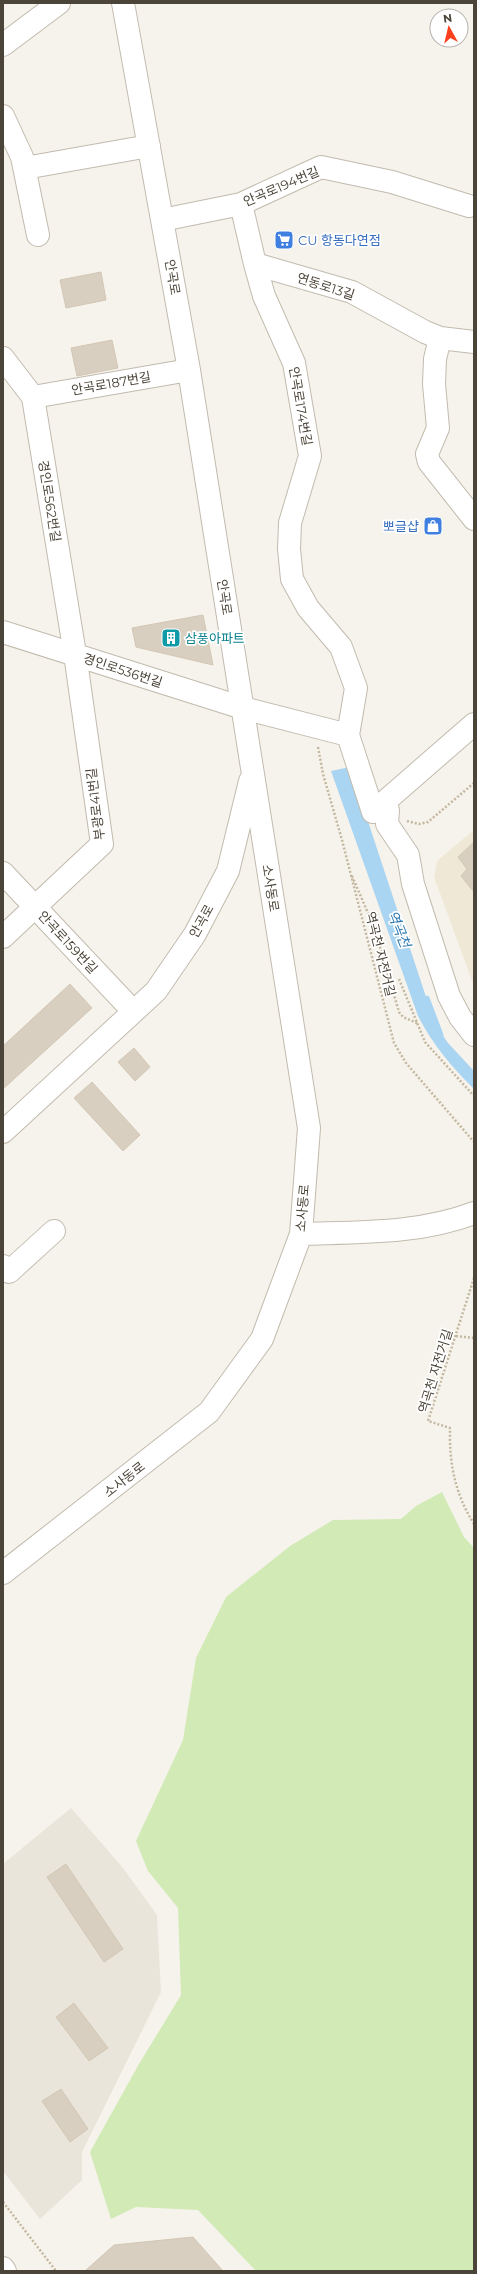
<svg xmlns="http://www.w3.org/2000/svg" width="477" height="2274" viewBox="0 0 477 2274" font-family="Montserrat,'Noto Sans KR',sans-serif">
<rect width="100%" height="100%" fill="#f6f3ec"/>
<path fill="#eae5da" d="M 71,1808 L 123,1868 L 157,1915 L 161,1992 L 82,2152 L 82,2180 L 40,2219 L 3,2171 L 3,1864 Z"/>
<path fill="#efe8d6" d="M 474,830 L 474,986 L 434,877 L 437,861 Z"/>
<path fill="#d2eab5" d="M 442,1492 L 464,1537 L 474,1548 L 474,2271 L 256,2271 L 198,2210 L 136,2207 L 111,2219 L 90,2152 L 139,2064 L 181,1995 L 178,1908 L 148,1871 L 136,1841 L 183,1740 L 196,1658 L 226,1597 L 290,1546 L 333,1520 L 401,1519 L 416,1506 Z"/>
<path fill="#a9d4f2" d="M 350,767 L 435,1024 L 448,1043 L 474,1071 L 474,1089 C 451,1066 433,1045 418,1016 L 331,771 Z"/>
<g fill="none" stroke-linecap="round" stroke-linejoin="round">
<path stroke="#a9d4f2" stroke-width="5" d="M 427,998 L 441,1035"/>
</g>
<path fill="#d8cfc1" stroke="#d3c7b4" d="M 101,272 L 106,300 L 66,308 L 60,280 Z
M 112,340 L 118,368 L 77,376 L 71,348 Z
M 203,615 L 213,665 L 136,647 L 132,628 Z
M 474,842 L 474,892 L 461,876 L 467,869 L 458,857 Z
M 70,984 L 92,1008 L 3,1089 L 3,1046 Z
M 134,1048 L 150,1067 L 135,1081 L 118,1062 Z
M 92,1082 L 140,1135 L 123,1151 L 74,1098 Z
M 66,1864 L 123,1949 L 104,1962 L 47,1877 Z
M 74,2003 L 108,2048 L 89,2061 L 56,2017 Z
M 61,2089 L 88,2129 L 70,2142 L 42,2101 Z
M 193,2237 L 223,2271 L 85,2271 L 114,2245 Z"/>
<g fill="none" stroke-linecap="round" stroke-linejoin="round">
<g stroke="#c2bbae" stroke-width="24">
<path id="minor" d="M 3,45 L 59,3
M 3,116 L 22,157 L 38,235
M 25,168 L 149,146
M 241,204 L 255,264 L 352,292 L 425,332 L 440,338 L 474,342
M 162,220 L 241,204 L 321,167 L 392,182 L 469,206
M 440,338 L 435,359 L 434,384 L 438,428 L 427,454 L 429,462 L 474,519
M 3,358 L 33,397 L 75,654 L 102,844 L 3,937
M 33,397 L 189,370
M 3,632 L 243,708 L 348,735 L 356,688 L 341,647 L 308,608 L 292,579 L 289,549 L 290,523 L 310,456 L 294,363 L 264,296 L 255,264
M 348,735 L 373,812 L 474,724
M 388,810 L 387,824 L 408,855 L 413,884 L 449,996 L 460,1017 L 474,1035
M 3,873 L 133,1011
M 3,1132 L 156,991 L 195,934 L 228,871 L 250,781
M 301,1234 C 359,1232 419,1234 474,1213
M 3,1266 L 9,1272 L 54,1231
M 3,1573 L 209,1412 L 262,1339 L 301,1234 L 309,1128 L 189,370 L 123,3
M 3,2268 L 5,2271"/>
</g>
<path stroke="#c4b79f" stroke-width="2.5" stroke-dasharray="2 2" stroke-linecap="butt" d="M 318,747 L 323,774 L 342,840 L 394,1043 L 406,1063 L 474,1142
M 407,821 L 419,824 L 428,822 L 474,783
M 352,876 L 374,927 L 399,1012 L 403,1017 L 417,1023
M 399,979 L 425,1042 L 474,1096
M 474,1278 L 428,1421 L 450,1428 C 449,1463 455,1494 474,1524
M 456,1336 L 474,1338
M 3,2202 L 56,2271"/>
<use href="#minor" stroke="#fff" stroke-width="22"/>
</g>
<defs>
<g id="supermarket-square" transform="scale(1)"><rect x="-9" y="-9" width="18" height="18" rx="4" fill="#3f7fe0" stroke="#fff"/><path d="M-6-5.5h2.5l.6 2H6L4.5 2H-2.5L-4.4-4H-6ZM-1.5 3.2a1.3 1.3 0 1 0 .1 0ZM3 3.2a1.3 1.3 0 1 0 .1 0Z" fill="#fff"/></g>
<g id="shop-square" transform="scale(1)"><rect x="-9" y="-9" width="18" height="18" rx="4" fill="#3f7fe0" stroke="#fff"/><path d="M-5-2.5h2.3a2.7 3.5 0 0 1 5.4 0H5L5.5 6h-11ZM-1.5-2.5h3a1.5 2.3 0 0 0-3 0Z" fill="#fff"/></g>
<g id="building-square" transform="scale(1)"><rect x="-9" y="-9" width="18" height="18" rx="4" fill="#0f9aa8" stroke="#fff"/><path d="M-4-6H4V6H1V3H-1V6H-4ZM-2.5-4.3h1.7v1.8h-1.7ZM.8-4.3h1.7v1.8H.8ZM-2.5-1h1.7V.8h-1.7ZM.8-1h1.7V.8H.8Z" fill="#fff"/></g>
</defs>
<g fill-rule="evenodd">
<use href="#supermarket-square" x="284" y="240"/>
<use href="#shop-square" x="433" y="526"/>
<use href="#building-square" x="171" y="638"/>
</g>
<g text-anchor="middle" stroke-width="3.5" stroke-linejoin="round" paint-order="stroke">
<g font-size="13" fill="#4b4439" stroke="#fff">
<text transform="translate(281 186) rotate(-23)" y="5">안곡로194번길</text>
<text transform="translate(173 277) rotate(80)" y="5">안곡로</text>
<text transform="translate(326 286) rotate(18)" y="5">연동로13길</text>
<text transform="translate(111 383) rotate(-10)" y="5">안곡로187번길</text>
<text transform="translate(301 406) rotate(80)" y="5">안곡로174번길</text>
<text transform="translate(50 501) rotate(81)" y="5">경인로562번길</text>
<text transform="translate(225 597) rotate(81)" y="5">안곡로</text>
<text transform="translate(123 670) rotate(18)" y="5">경인로536번길</text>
<text transform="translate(95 804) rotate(-97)" y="5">부광로41번길</text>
<text transform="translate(271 888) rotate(81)" y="5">소사동로</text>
<text transform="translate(201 921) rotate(-61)" y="5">안곡로</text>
<text transform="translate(68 942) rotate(47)" y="5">안곡로159번길</text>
<text transform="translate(381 954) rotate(76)" y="5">역곡천 자전거길</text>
<text transform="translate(302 1208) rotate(-85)" y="5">소사동로</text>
<text transform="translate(435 1371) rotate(-73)" y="5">역곡천 자전거길</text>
<text transform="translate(124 1479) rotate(-38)" y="5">소사동로</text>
</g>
<g font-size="13" fill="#366cbe" stroke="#fff" text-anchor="start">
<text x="298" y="245">CU 항동다연점</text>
<text x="419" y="531" text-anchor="end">뽀글샵</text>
</g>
<g font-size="13" fill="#0d838f" stroke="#fff" text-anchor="start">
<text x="185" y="643">삼풍아파트</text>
</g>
<g font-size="14" font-style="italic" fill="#2e7ab2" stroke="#fff">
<text transform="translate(399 929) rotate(68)" y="5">역곡천</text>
</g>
</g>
<rect width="477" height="2274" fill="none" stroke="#4b4439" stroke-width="8"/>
<g transform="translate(449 28) rotate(352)"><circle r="19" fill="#ffffff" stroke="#b7b4b0"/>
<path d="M0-3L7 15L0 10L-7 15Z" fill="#fc3f1d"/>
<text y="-6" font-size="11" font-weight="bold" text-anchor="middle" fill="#4b4439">N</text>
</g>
</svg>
